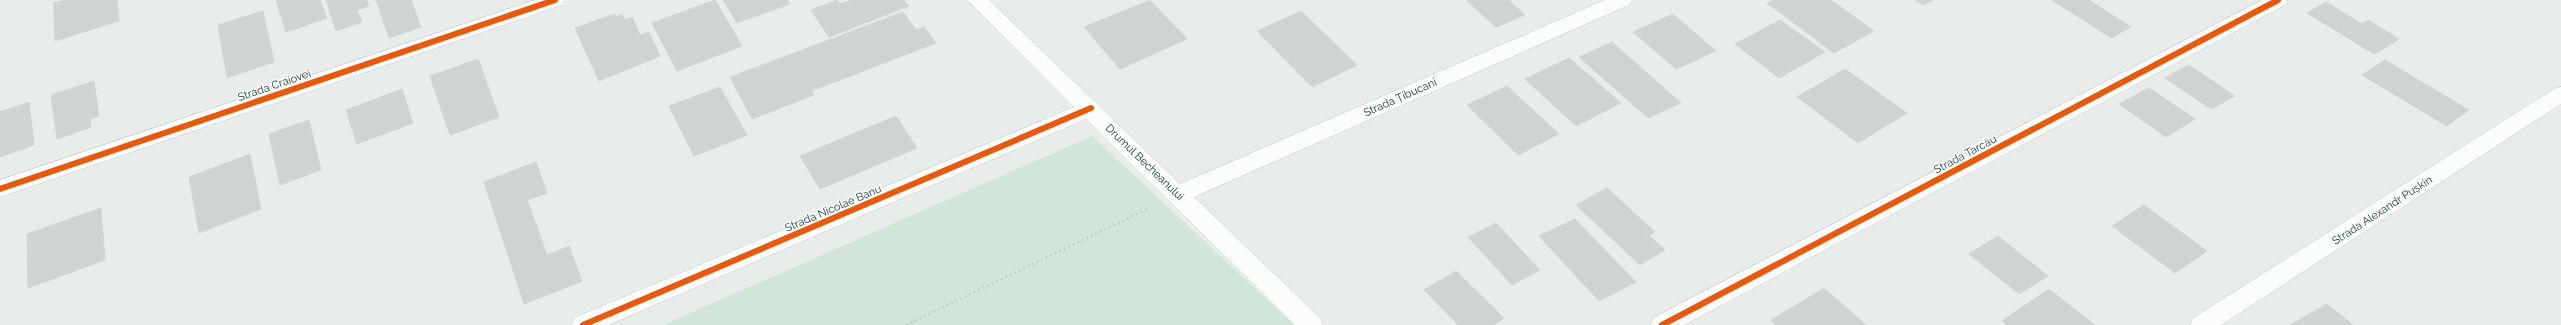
<svg xmlns="http://www.w3.org/2000/svg" width="2561" height="325" viewBox="0 0 2561 325" font-family="Raleway,sans-serif">
<rect width="100%" height="100%" fill="#e8edeb"/>
<path fill="#d1e6d8" d="M 1092,136 L 1294,325 L 663,325 Z"/>
<path fill="#cfd4d2" stroke="#d1d6d4" d="M 65,0 L 117,0 L 119,21 L 55,41 L 54,3 Z
M 276,0 L 298,0 L 278,7 Z
M 298,0 L 320,0 L 327,18 L 286,32 L 278,7 Z
M 326,0 L 367,0 L 369,6 L 332,19 Z
M 376,0 L 411,0 L 421,27 L 389,38 Z
M 715,0 L 742,46 L 677,71 L 652,23 Z
M 723,0 L 787,0 L 790,4 L 737,23 Z
M 837,0 L 840,4 L 851,0 L 904,0 L 909,6 L 829,37 L 811,10 Z
M 1150,0 L 1187,39 L 1120,69 L 1084,27 Z
M 1466,0 L 1509,0 L 1525,15 L 1496,27 Z
M 1773,0 L 1831,0 L 1874,31 L 1834,53 L 1767,3 Z
M 1915,0 L 1933,0 L 1923,5 Z
M 2052,0 L 2089,0 L 2131,27 L 2111,38 Z
M 2326,2 L 2362,24 L 2393,43 L 2374,54 L 2307,13 Z
M 357,10 L 362,22 L 336,31 L 332,19 Z
M 263,11 L 274,62 L 227,78 L 218,25 Z
M 1301,11 L 1357,65 L 1312,87 L 1257,31 Z
M 903,12 L 916,30 L 924,27 L 936,43 L 811,91 L 814,95 L 752,119 L 730,77 Z
M 615,14 L 616,17 L 622,14 L 625,20 L 632,17 L 640,35 L 649,32 L 660,56 L 599,81 L 575,28 Z
M 1673,14 L 1716,51 L 1676,69 L 1633,32 Z
M 1780,20 L 1825,52 L 1779,78 L 1735,44 Z
M 2368,20 L 2399,39 L 2393,43 L 2362,24 Z
M 1612,42 L 1681,103 L 1648,118 L 1579,57 Z
M 1569,58 L 1621,103 L 1576,126 L 1525,79 Z
M 478,59 L 499,117 L 450,135 L 430,76 Z
M 2385,60 L 2469,110 L 2447,126 L 2362,75 Z
M 2189,65 L 2235,96 L 2211,109 L 2165,78 Z
M 1845,69 L 1907,113 L 1858,143 L 1797,97 Z
M 94,81 L 99,116 L 90,119 L 91,127 L 57,139 L 51,95 Z
M 1507,86 L 1559,134 L 1518,155 L 1467,105 Z
M 720,87 L 747,135 L 694,156 L 669,106 Z
M 2149,88 L 2195,119 L 2166,137 L 2119,104 Z
M 402,89 L 413,123 L 357,144 L 346,110 Z
M 29,102 L 34,145 L 0,157 L 0,112 Z
M 896,116 L 917,148 L 820,189 L 800,156 Z
M 309,120 L 321,170 L 280,185 L 269,134 Z
M 250,154 L 261,209 L 199,233 L 189,177 Z
M 536,162 L 547,193 L 527,200 L 547,255 L 569,246 L 582,281 L 524,304 L 484,182 Z
M 1607,188 L 1655,232 L 1624,250 L 1576,205 Z
M 2144,205 L 2207,251 L 2175,273 L 2112,226 Z
M 101,208 L 105,260 L 28,288 L 27,234 Z
M 1575,219 L 1636,282 L 1599,301 L 1539,236 Z
M 1496,223 L 1540,270 L 1512,285 L 1468,237 Z
M 1650,236 L 1665,250 L 1640,265 L 1624,250 Z
M 1998,236 L 2048,276 L 2019,294 L 1969,254 Z
M 1456,271 L 1504,318 L 1493,325 L 1458,325 L 1424,290 Z
M 1824,288 L 1866,325 L 1776,325 L 1771,320 Z
M 2049,289 L 2095,325 L 2007,325 L 2002,321 Z
M 2327,304 L 2353,325 L 2290,325 Z"/>
<g fill="none" stroke-linecap="round" stroke-linejoin="round">
<g stroke="#c5cac8" stroke-width="1">
<path id="street" d="M 967,0 L 989,0 L 1094,101 L 1098,103 L 1101,108 L 1180,184 L 1605,0 L 1632,0 L 1629,5 L 1194,197 L 1320,318 L 1323,325 L 1295,325 L 1086,119 L 608,325 L 571,325 L 574,318 L 1074,107 Z
M 2262,0 L 2288,0 L 2285,5 L 1684,325 L 1650,325 L 1653,318 Z
M 2561,87 L 2561,104 L 2221,325 L 2190,325 L 2193,318 L 2554,89 Z"/>
</g>
<g stroke="#c3cbc8" stroke-width="1">
<path id="secondary" d="M 535,0 L 565,0 L 562,5 L 0,197 L 0,180 Z"/>
</g>
<path stroke="#c3ccca" stroke-width="2.5" stroke-dasharray="2 3" stroke-linecap="butt" d="M 906,325 L 1147,209"/>
<use href="#street" fill="#fcfcfc" fill-rule="evenodd"/>
<use href="#secondary" fill="#fcfcfc" fill-rule="evenodd"/>
<g stroke="#f7fbf9" stroke-width="8">
<path id="cycleway" d="M 0,189 L 555,0
M 583,325 L 1091,108
M 1662,325 L 2278,0"/>
</g>
<use href="#cycleway" stroke="#e8590c" stroke-width="6"/>
</g>
<g text-anchor="middle" stroke-width="3" stroke-linejoin="round" paint-order="stroke">
<g font-size="11" fill="#24423a" stroke="#f7fbf9">
<text transform="translate(274 85) rotate(-19)" y="4">Strada Craiovei</text>
<text transform="translate(1400 97) rotate(-24)" y="4">Strada Țibucani</text>
<text transform="translate(1965 154) rotate(-28)" y="4">Strada Tarcău</text>
<text transform="translate(1145 162) rotate(44)" y="4">Drumul Becheanului</text>
<text transform="translate(833 208) rotate(-23)" y="4">Strada Nicolae Banu</text>
<text transform="translate(2382 210) rotate(-33)" y="4">Strada Alexandr Pușkin</text>
</g>
</g>
</svg>
